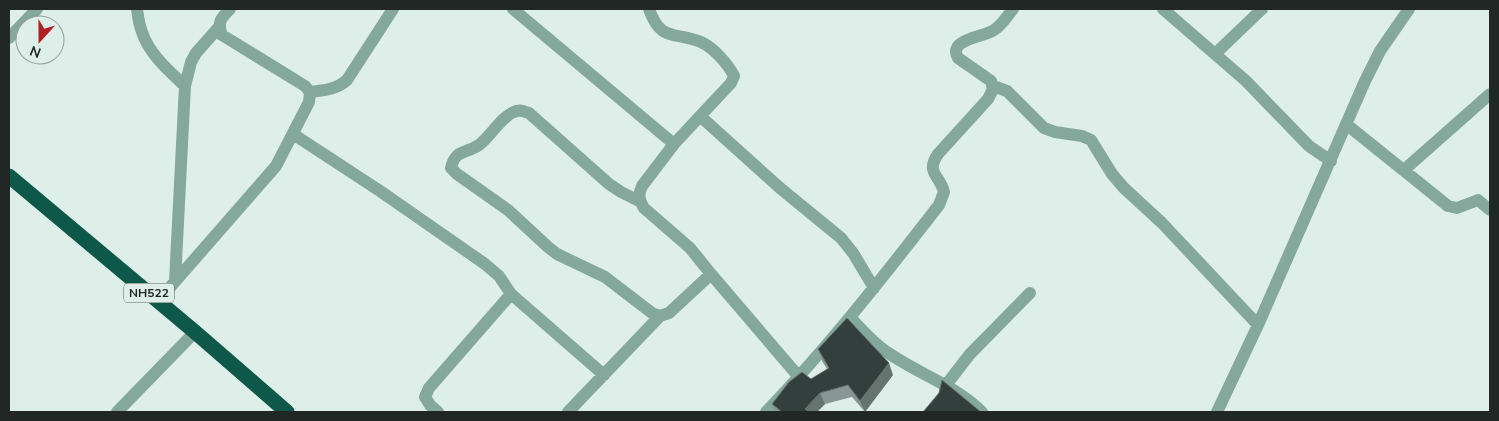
<svg xmlns="http://www.w3.org/2000/svg" width="1499" height="421" viewBox="0 0 1499 421" font-family="'Nunito Sans',sans-serif">
<rect width="100%" height="100%" fill="#deefea"/>
<g fill="none" stroke-linecap="round" stroke-linejoin="round">
<path stroke="#85a89d" stroke-width="12" d="M 137,9 C 138,16 139,25 142,32 C 149,54 169,71 185,86
M 513,9 L 674,144
M 649,9 C 661,43 675,31 701,42 C 714,48 728,64 734,76 L 731,83 L 674,144 L 642,186 C 638,195 639,200 644,208 L 690,248 L 711,274 L 799,377
M 1163,9 L 1246,81 L 1309,146 L 1331,161
M 9,38 L 37,9
M 1215,54 L 1262,9
M 993,86 L 1007,91 L 1044,128 L 1055,132 L 1082,136 L 1091,140 L 1112,174 L 1124,188 L 1162,223 L 1258,325
M 310,92 C 324,90 336,90 347,80 L 393,9
M 700,116 L 780,188 L 841,238 L 853,253 L 874,288
M 1346,124 L 1448,206 L 1457,208 L 1478,200 L 1490,210
M 293,134 L 380,191 L 485,264 L 499,276 L 511,294 L 604,375
M 1404,170 L 1490,94
M 639,201 L 621,192 L 609,184 L 529,113 C 523,111 519,109 514,112 C 501,117 491,136 479,145 C 466,154 455,149 451,168 L 457,174 L 508,210 L 548,247 L 557,254 L 605,277 L 652,313 L 660,316 L 669,313 L 711,274
M 175,281 L 185,86 L 191,62 L 196,53 L 219,27
M 158,301 L 276,166 L 309,102 L 310,92 L 305,86 L 222,35 C 217,22 221,18 230,9
M 850,317 C 862,330 873,343 887,352 C 918,374 955,385 982,412
M 946,385 L 970,354 L 1030,293
M 117,412 L 195,332
M 438,412 L 430,405 L 425,397 L 429,388 L 511,294
M 568,412 L 660,316
M 766,412 C 828,347 884,276 939,205 L 944,192 C 940,175 925,173 938,154 L 988,99 L 993,89 L 991,81 L 958,58 C 947,39 985,37 994,30 C 1002,25 1007,16 1013,9
M 1217,412 L 1258,325 L 1365,81 L 1380,51 L 1409,9"/>
<path stroke="#0e5849" stroke-width="15" d="M 9,176 L 195,332 L 287,412"/>
</g>
<path fill="#889793" d="M 818,349 L 893,375 L 865,412 L 852,397 L 825,404 L 817,412 L 775,412 L 772,404 L 827,369 L 822,361 Z"/>
<path fill="#667470" d="M 889,363 L 893,375 L 865,412 L 860,401 Z
M 820,393 L 825,404 L 817,412 L 806,412 L 805,409 Z"/>
<path fill="#323f3c" stroke="#667470" d="M 847,318 L 889,363 L 860,401 L 848,385 L 820,393 L 805,409 L 810,412 L 782,412 L 772,404 L 789,382 L 802,372 L 811,379 L 829,368 L 818,349 Z
M 942,380 L 981,412 L 923,412 L 939,393 Z"/>
<g text-anchor="middle" stroke-width="5" stroke-linejoin="round" paint-order="stroke">
<rect fill="#deefea" stroke="#5a6360" stroke-width="1" x="124" y="283.5" width="50" height="19" rx="4"/>
<g font-size="12" font-weight="bold" fill="#212725">
<text x="149" y="297">NH522</text>
</g>
</g>
<rect width="1499" height="421" fill="none" stroke="#212725" stroke-width="20"/>
<g transform="translate(40 40) rotate(201)"><circle r="24" fill="#deefea" stroke="#929f9b"/>
<path d="M0-4L9 19L0 12L-9 19Z" fill="#af1d25"/>
<text y="-8" font-size="14" font-weight="bold" text-anchor="middle" fill="#212725">N</text>
</g>
</svg>
